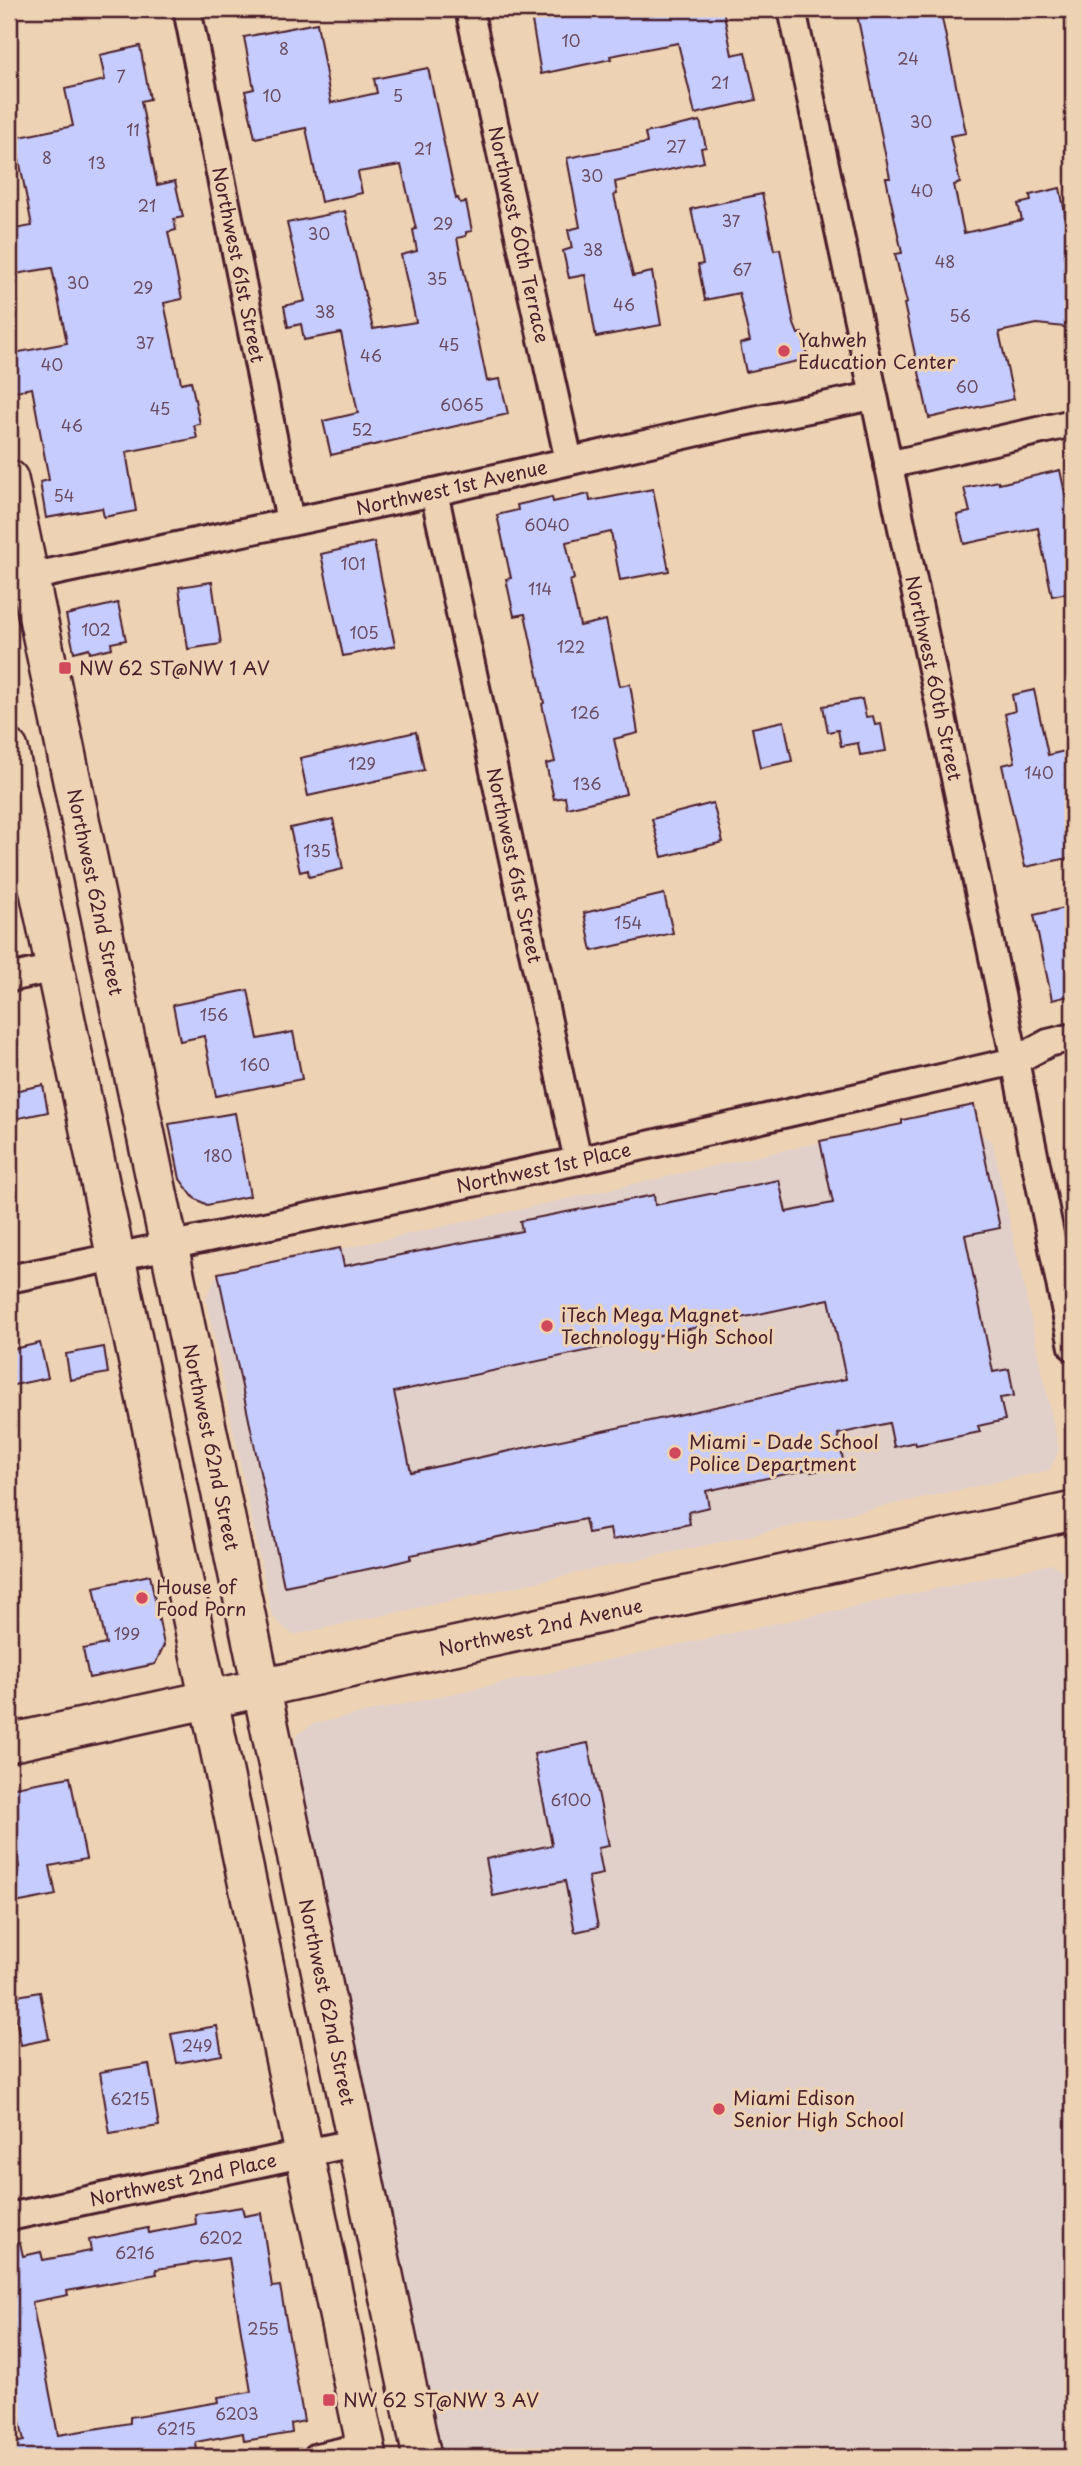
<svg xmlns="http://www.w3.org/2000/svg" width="1082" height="2466" viewBox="0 0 1082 2466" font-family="'Playpen Sans',sans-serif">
<rect width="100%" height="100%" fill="#edd2b4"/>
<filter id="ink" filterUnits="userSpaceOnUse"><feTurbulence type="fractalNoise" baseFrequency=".0143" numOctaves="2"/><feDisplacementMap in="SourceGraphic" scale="14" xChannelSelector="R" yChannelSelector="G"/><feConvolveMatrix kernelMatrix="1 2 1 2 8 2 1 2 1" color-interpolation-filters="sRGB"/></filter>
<g filter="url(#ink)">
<path fill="#e1d0ca" d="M 956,1112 L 993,1143 L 1059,1450 L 1050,1470 L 293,1635 L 272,1616 L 206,1298 L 216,1277 Z
M 1051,1564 L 1073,1575 L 1073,2457 L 440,2457 L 290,1761 L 297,1735 L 312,1724 Z"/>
<path fill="#c6ccfe" stroke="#4a1f2b" stroke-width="2" fill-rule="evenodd" d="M 530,9 L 723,9 L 732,55 L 745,52 L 756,100 L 695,114 L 678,43 L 610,56 L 611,59 L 541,74 Z
M 856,9 L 940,9 L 966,133 L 950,136 L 960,183 L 954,185 L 964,233 L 1022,220 L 1018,204 L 1031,201 L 1030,195 L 1060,188 L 1071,243 L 1068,243 L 1073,265 L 1073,328 L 1037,324 L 999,332 L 1014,399 L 929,418 L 904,304 L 907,303 L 895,254 L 902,253 L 886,178 L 890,178 Z
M 317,23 L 331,103 L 377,93 L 374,79 L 428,68 L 456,199 L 458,198 L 460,203 L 466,202 L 472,231 L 466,232 L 466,236 L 457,238 L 487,381 L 500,379 L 508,414 L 331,455 L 323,421 L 358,413 L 341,333 L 304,340 L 301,324 L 288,327 L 284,306 L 305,301 L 287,223 L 345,211 L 373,329 L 416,322 L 401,255 L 417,251 L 413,230 L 416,229 L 401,165 L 358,172 L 362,193 L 321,202 L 306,128 L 255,138 L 245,91 L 254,89 L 244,37 Z
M 140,46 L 150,99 L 141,101 L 157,185 L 175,181 L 183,217 L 174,219 L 176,230 L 168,232 L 182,299 L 164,303 L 181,383 L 191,381 L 200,424 L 194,425 L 197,438 L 126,452 L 136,511 L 104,517 L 102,508 L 46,518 L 40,482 L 49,480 L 32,388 L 11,392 L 9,354 L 67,343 L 52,268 L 9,275 L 9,230 L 32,226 L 15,138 L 73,126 L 65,89 L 105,80 L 100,55 Z
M 700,121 L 706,147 L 701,148 L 704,162 L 615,182 L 617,194 L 614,195 L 633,276 L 652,272 L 661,325 L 596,337 L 585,275 L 569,278 L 563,251 L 572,248 L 568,230 L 580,227 L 567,158 L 647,143 L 645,133 Z
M 762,194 L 774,250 L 780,249 L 794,324 L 798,334 L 802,333 L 808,359 L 746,372 L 740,344 L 750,341 L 739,293 L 705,300 L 698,265 L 703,264 L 691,209 Z
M 1060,470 L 1073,530 L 1073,592 L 1052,596 L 1038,528 L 964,544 L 957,515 L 970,512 L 964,488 L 998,481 L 999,484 Z
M 653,489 L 669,571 L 620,580 L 611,532 L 566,542 L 574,579 L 570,581 L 580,626 L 606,620 L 620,686 L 630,684 L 638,733 L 614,739 L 626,794 L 567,808 L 565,797 L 554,799 L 546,764 L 555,762 L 542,704 L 544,703 L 525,614 L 514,616 L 506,579 L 511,578 L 497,515 L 518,510 L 517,505 L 552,497 L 553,502 L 589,494 L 590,501 Z
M 374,542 L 395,646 L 343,656 L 321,554 Z
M 212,582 L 221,644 L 188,649 L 179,587 Z
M 118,603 L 126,640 L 111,643 L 112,648 L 90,653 L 89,648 L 74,652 L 66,615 Z
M 1034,690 L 1048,755 L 1073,749 L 1073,857 L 1025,867 L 1002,765 L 1015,762 L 1005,714 L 1015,711 L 1012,695 Z
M 862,699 L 866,717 L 873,716 L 875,725 L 881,724 L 886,751 L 860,755 L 858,743 L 841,746 L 838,730 L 828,732 L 823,706 Z
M 784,721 L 792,761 L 760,768 L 752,728 Z
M 416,732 L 424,770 L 308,796 L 300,758 Z
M 713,803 L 723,842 L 662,857 L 652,819 Z
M 333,819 L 343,869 L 309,877 L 308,870 L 300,872 L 290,828 Z
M 664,894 L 673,933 L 592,951 L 584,913 Z
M 1073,906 L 1073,995 L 1052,1000 L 1034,915 Z
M 248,990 L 258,1039 L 293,1032 L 302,1079 L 216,1096 L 204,1036 L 180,1041 L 173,1005 Z
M 43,1085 L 48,1112 L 9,1120 L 9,1092 Z
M 974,1105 L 1000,1228 L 965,1235 L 993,1372 L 1009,1369 L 1014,1396 L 1000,1398 L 1005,1420 L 978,1426 L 980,1432 L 916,1445 L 915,1442 L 894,1447 L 889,1423 L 838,1434 L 844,1465 L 811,1472 L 810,1469 L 706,1491 L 709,1507 L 688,1512 L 690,1524 L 612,1540 L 610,1529 L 588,1533 L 585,1519 L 411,1555 L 411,1559 L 388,1565 L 284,1586 L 218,1273 L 340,1248 L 344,1266 L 522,1231 L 520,1221 L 654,1195 L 655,1205 L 779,1180 L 786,1212 L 833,1203 L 820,1141 L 902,1124 L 902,1120 ZM 829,1299 L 846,1379 L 411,1472 L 394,1392 Z
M 235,1113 L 250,1196 L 207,1205 L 194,1198 L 180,1179 L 169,1124 Z
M 40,1343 L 48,1378 L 9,1386 L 9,1350 Z
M 104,1347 L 108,1373 L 70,1380 L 66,1354 Z
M 150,1575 L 164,1645 L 155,1664 L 89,1678 L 83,1649 L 106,1644 L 94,1587 Z
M 588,1743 L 609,1846 L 598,1848 L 603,1874 L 588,1877 L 598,1927 L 575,1932 L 565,1881 L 493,1896 L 486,1859 L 552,1845 L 534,1754 Z
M 70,1777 L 86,1859 L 50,1866 L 56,1895 L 15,1903 L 9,1869 L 19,1867 L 9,1812 L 9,1788 Z
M 40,1992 L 49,2039 L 21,2045 L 12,1997 Z
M 217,2026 L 222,2055 L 177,2063 L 171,2034 Z
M 149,2064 L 159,2126 L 110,2134 L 100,2072 Z
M 242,2207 L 244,2216 L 261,2213 L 272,2287 L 280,2286 L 304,2421 L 291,2424 L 292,2433 L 244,2441 L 243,2433 L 196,2442 L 197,2453 L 172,2457 L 9,2457 L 9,2444 L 24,2441 L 14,2395 L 9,2395 L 9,2244 L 20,2243 L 23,2256 L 41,2252 L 43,2260 L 91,2251 L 89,2240 L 148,2228 L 149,2233 L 196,2224 L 195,2214 ZM 229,2258 L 251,2392 L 218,2397 L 219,2402 L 130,2417 L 130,2423 L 58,2435 L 32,2302 L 68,2295 L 67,2291 L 157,2274 L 156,2269 Z"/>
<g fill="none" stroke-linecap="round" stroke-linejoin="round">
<g stroke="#4a1f2b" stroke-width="32">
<g id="street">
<path id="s1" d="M 187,9 L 290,521"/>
<path id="s2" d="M 469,9 L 569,461"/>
<path id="s3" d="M 792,9 L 1015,1061 L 1073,1347"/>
<path d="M 888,465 L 1073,423"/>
<path id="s4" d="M 434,492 L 578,1161"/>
<path id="s5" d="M 29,577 L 434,492 L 729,425 L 873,396"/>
<path d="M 9,978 L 55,968"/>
<path id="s6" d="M 9,1279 L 578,1161 L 1015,1061 L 1048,1043 L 1073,1037"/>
<path id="s7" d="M 9,2217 L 358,2142"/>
<path d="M 317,2457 L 366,2446"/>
</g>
</g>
<g stroke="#4a1f2b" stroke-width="42">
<g id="secondary">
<path id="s8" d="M 9,479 L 422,2457"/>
<path d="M 9,749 L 368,2457"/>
<path id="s9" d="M 9,1743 L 1073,1511"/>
</g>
</g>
<use href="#street" stroke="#edd2b4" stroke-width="26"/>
<use href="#secondary" stroke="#edd2b4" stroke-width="37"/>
</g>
</g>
<g fill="#d1495b" stroke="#edd2b4" stroke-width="2.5">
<circle cx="784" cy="351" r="7"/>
<rect x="58" y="661" width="14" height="14" rx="3.5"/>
<circle cx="547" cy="1326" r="7"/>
<circle cx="675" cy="1453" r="7"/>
<circle cx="142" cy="1598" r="7"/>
<circle cx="719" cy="2109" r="7"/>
<rect x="322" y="2393" width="14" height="14" rx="3.5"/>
</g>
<g text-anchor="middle" stroke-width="6" stroke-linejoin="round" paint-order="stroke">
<g font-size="16" fill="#694a60">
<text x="571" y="47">10</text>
<text x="284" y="55">8</text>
<text x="908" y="65">24</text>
<text x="121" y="83">7</text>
<text x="720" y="89">21</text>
<text x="272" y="102">10</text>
<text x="398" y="102">5</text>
<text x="921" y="128">30</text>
<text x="133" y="136">11</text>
<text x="676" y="153">27</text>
<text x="423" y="155">21</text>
<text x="47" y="164">8</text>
<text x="97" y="169">13</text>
<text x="592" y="182">30</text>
<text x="922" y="197">40</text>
<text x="147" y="212">21</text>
<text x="731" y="227">37</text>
<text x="443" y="230">29</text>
<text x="319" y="240">30</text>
<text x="593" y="256">38</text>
<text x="945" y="268">48</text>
<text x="742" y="276">67</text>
<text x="437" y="285">35</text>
<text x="78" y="289">30</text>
<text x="143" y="294">29</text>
<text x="624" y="311">46</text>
<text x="325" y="318">38</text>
<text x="960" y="322">56</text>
<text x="145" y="349">37</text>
<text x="449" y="351">45</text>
<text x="371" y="362">46</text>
<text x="52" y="371">40</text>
<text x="967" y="393">60</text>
<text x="462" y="411">6065</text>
<text x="160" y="415">45</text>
<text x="72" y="432">46</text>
<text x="362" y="436">52</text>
<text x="64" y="502">54</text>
<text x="547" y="531">6040</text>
<text x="353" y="570">101</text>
<text x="540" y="595">114</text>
<text x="96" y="636">102</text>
<text x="364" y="639">105</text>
<text x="571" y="653">122</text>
<text x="585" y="719">126</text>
<text x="362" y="770">129</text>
<text x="1039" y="779">140</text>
<text x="587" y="790">136</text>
<text x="317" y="857">135</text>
<text x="628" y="929">154</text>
<text x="214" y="1021">156</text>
<text x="255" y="1071">160</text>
<text x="218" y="1162">180</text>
<text x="127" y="1640">199</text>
<text x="571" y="1806">6100</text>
<text x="197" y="2052">249</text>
<text x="130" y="2105">6215</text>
<text x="221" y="2244">6202</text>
<text x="135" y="2259">6216</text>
<text x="263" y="2335">255</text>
<text x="237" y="2420">6203</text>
<text x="176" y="2435">6215</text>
</g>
<g font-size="19" fill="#4a1f2b" stroke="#edd2b4">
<text dy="7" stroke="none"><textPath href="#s2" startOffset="231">Northwest 60th Terrace</textPath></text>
<text dy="7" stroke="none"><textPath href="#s1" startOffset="261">Northwest 61st Street</textPath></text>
<text dy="7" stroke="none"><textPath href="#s5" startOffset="432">Northwest 1st Avenue</textPath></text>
<text dy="7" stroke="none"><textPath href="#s3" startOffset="684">Northwest 60th Street</textPath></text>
<text dy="7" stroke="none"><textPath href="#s4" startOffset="382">Northwest 61st Street</textPath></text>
<text dy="7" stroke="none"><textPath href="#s8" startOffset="422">Northwest 62nd Street</textPath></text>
<text dy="7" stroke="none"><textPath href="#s6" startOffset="546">Northwest 1st Place</textPath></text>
<text dy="7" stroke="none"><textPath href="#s8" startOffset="989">Northwest 62nd Street</textPath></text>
<text dy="7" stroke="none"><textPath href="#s9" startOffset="544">Northwest 2nd Avenue</textPath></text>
<text dy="7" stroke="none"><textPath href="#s8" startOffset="1556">Northwest 62nd Street</textPath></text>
<text dy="7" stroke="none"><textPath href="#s7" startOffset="178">Northwest 2nd Place</textPath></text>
</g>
<g font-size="19" fill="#4a1f2b" stroke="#edd2b4" text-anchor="start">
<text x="798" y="347">Yahweh<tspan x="798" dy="22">Education Center</tspan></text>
<text x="79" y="675">NW 62 ST@NW 1 AV</text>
<text x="561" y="1322">iTech Mega Magnet<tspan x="561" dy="22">Technology High School</tspan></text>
<text x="689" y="1449">Miami - Dade School<tspan x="689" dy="22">Police Department</tspan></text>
<text x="156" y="1594">House of<tspan x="156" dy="22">Food Porn</tspan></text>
<text x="733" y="2105">Miami Edison<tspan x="733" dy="22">Senior High School</tspan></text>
<text x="343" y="2407">NW 62 ST@NW 3 AV</text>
</g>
</g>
<rect width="1082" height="2466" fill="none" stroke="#edd2b4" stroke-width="35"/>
<rect x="18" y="18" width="1047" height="2431" fill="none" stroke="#4a1f2b" stroke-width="2.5" filter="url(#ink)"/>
</svg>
